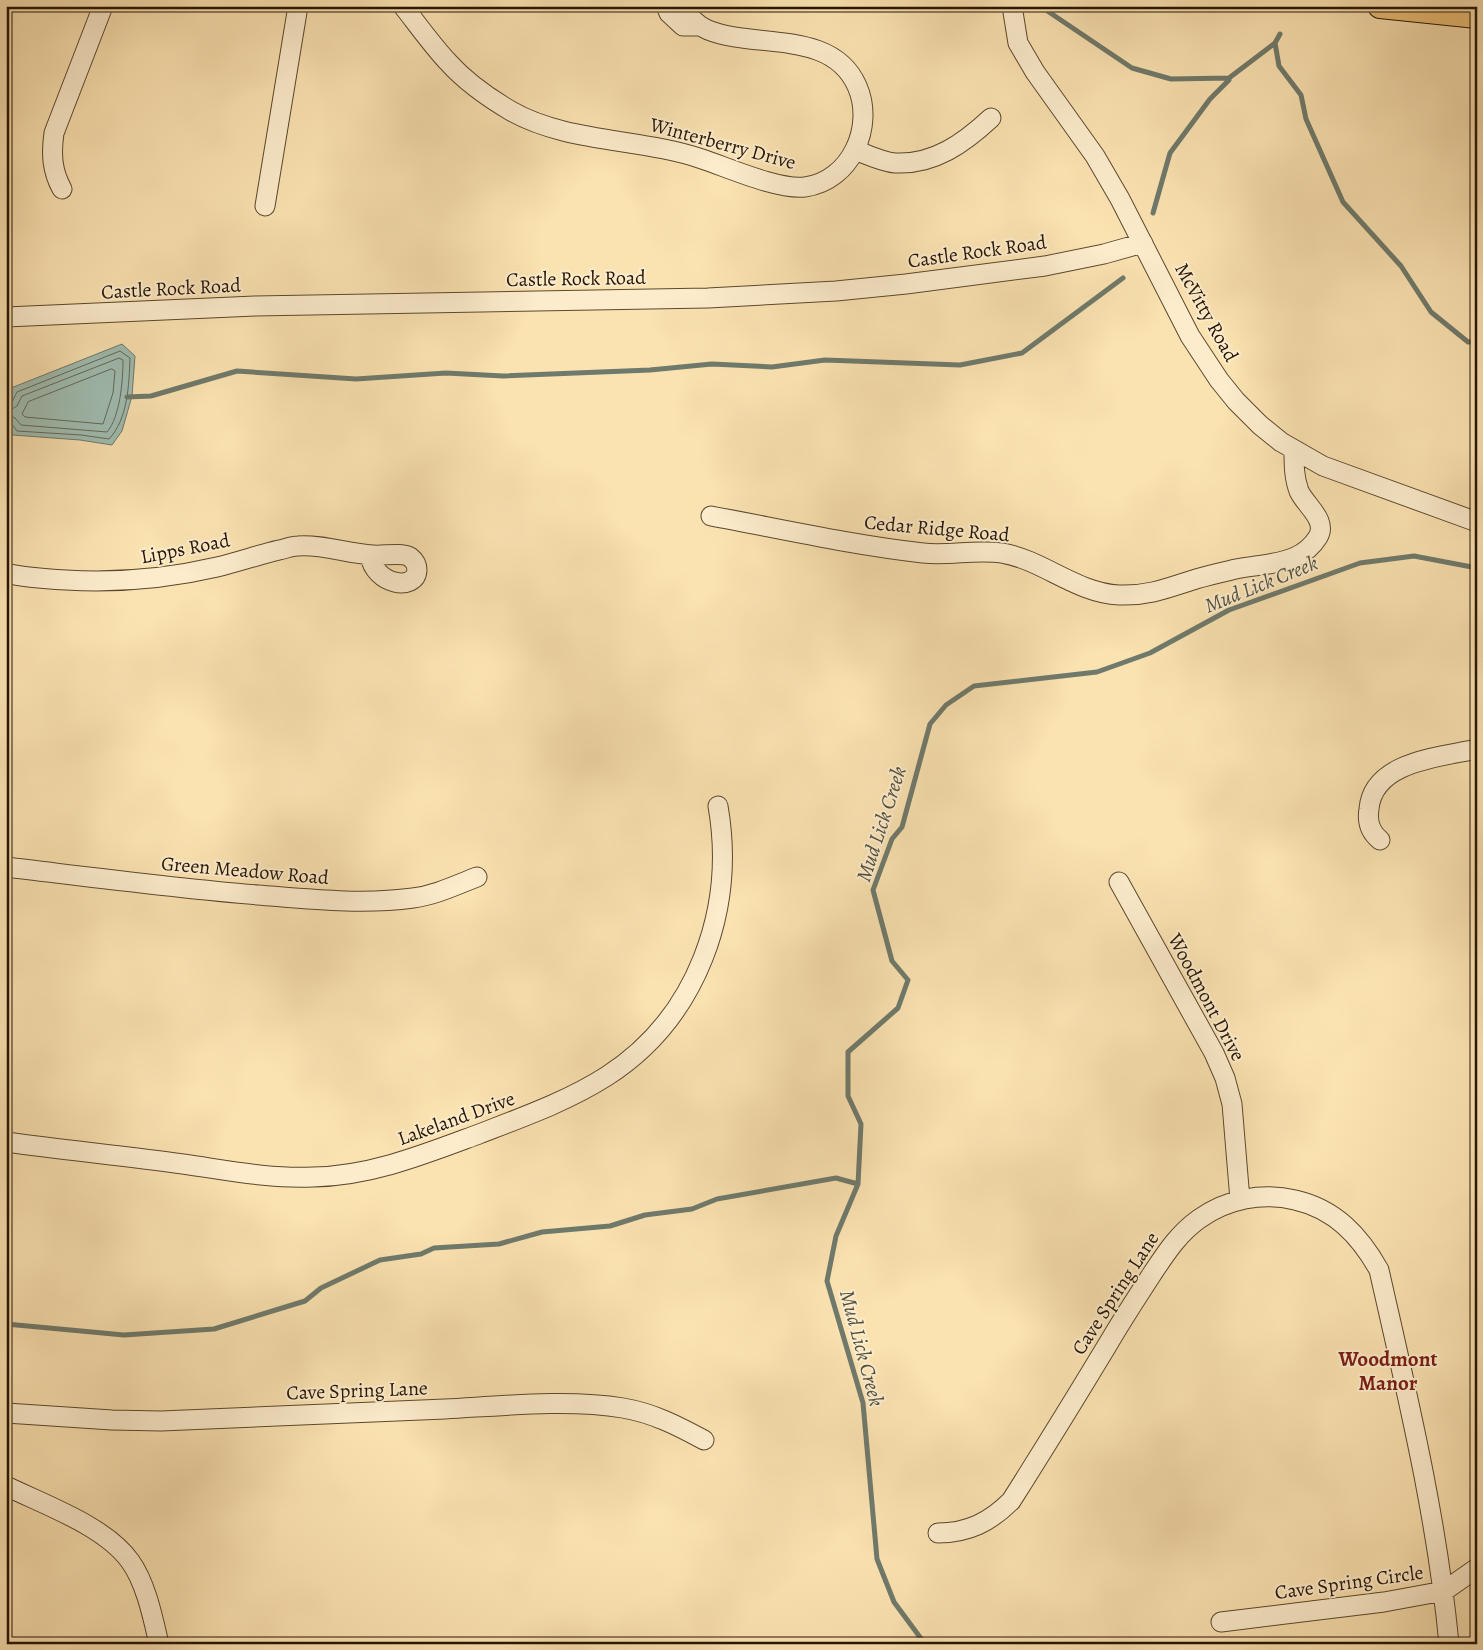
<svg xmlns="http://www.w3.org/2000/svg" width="1483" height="1650" viewBox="0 0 1483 1650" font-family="Alegreya,serif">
<rect width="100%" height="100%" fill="#fbe2b1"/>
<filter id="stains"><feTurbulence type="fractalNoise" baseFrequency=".004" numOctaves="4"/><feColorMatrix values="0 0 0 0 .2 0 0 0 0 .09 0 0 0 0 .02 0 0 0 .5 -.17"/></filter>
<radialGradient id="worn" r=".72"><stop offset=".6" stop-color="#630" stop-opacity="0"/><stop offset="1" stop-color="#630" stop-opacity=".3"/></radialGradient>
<path fill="#a0bdb2" stroke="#6f7a6c" d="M 122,344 L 135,356 L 132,396 L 122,431 L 112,445 L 80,440 L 13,435 C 3,417 6,408 11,388 Z"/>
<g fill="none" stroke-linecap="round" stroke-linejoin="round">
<path stroke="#63695b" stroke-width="1" d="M 112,369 L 115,371 L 113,393 L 103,424 L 25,417 L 22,414 L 28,402 Z
M 6,404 L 12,402 L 17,392 L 120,351 L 130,358 C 129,384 128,419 109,439 L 81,435 L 17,431 L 11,423 L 6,422
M 6,411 L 7,412 L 17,406 L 22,396 L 119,358 L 123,360 C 123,381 120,417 107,432 L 21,425 L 15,418 L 7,414 L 6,415"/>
<path stroke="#6f7a6c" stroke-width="5" d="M 1040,6 L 1132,68 L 1171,79 L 1229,78
M 1280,34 L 1275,43 L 1279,66 L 1301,95 L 1306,119 L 1343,202 L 1401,266 L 1431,312 L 1468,342 L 1477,342
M 1153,213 L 1170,153 L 1210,99 L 1229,80 L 1229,78 L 1275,43
M 127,397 L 151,396 L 237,371 L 356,379 L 446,373 L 503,376 L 650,370 L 712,364 L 772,367 L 825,360 L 960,365 L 1022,353 L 1123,278
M 6,1324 L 124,1335 L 214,1329 L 305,1301 L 321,1288 L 380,1260 L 421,1254 L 434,1248 L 499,1244 L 542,1232 L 610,1226 L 645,1215 L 692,1209 L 717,1199 L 836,1178 L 858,1184
M 925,1644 L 894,1602 L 877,1559 L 863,1403 L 827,1281 L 836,1236 L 858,1184 L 861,1124 L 848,1096 L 848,1052 L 898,1008 L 908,980 L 892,961 L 873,890 L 892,839 L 902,827 L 930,724 L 946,705 L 974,686 L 1097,672 L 1150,653 L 1229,610 L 1360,563 L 1414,556 L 1477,568"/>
<g stroke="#5b482f" stroke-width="21">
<path id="minor" d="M 403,6 C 418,25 432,45 448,62 C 465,81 489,98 511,111 C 567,143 641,138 702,159 C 729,168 778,190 805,187 C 851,181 875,126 857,86 C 832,29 755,49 708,30 C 696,25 689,16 682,6
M 666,6 L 669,13 L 683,26 L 695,26
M 1012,6 L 1018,43 L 1035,72 L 1095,156 L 1120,199 L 1190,336 L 1219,380 L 1236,401 L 1260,425 L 1281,442 L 1323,466 L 1477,522
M 855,150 C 868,155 882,162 895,163 C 934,165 964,143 991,118
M 62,189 C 52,171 51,154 54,133 L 103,6
M 265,206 L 298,6
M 6,317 L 255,306 L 708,298 L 836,291 L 906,284 L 1045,266 L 1104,254 L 1143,243
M 711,516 C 781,529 852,545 923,553 C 949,556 976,549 1002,553 C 1043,560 1076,593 1119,595 C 1149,596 1168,588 1196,579 C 1209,575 1223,572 1236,569 C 1256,565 1277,565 1295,557 C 1304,553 1313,545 1318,537 C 1328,520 1305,505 1299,491 C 1294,478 1294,464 1294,450
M 6,573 C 26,578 46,579 66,580 C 119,583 166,579 217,567 C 238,562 258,555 279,550 C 285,549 291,546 298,546 C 323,544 348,554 373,555 C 383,556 402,552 410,557 C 414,560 417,565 417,570 C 416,592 374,585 370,555
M 1380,840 C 1370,832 1367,821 1369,809 C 1373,761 1441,757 1477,749
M 6,867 C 90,877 174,888 258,895 C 309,899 362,905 413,898 C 436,895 456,885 477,877
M 1119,882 L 1214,1053 L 1225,1078 L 1232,1104 L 1240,1200
M 6,1142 C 65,1150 124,1156 183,1164 C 226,1170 269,1179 313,1177 C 371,1176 425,1154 479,1134 C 523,1117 568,1101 607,1076 C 697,1018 736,910 718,806
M 6,1413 L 112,1420 L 161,1421 C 255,1417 350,1413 445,1409 C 501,1406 568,1399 623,1408 C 653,1413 678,1426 704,1440
M 6,1486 C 45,1505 105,1526 130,1561 C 146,1583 153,1618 159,1644
M 938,1533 C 968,1533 990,1522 1011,1501 C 1044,1449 1076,1397 1108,1344 C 1122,1320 1137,1297 1152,1274 C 1166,1253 1178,1234 1199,1219 C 1227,1199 1262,1192 1295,1200 C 1335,1209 1360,1236 1379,1270 C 1407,1394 1437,1517 1449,1644
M 1221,1622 L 1384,1602 L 1444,1591 L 1477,1568"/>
</g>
<g stroke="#261504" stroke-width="26">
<path id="major" d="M 1380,6 L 1477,16"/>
</g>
<use href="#minor" stroke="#fceccc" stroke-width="19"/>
<use href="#major" stroke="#eec178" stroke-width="24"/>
</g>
<g text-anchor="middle" stroke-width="4" stroke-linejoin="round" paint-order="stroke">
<g font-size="20" fill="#261504" stroke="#fceccc">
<text transform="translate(723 143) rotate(15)" y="7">Winterberry Drive</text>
<text transform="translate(977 251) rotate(-8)" y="7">Castle Rock Road</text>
<text transform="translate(576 278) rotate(-1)" y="7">Castle Rock Road</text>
<text transform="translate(171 288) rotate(-3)" y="7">Castle Rock Road</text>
<text transform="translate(1207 312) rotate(61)" y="7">McVitty Road</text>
<text transform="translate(937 528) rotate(5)" y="7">Cedar Ridge Road</text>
<text transform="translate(185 548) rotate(-11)" y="7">Lipps Road</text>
<text transform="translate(245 870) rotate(5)" y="7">Green Meadow Road</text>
<text transform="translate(1207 997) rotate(62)" y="7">Woodmont Drive</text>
<text transform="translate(456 1118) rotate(-20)" y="7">Lakeland Drive</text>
<text transform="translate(1115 1293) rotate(-57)" y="7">Cave Spring Lane</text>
<text transform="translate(357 1390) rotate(-2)" y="7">Cave Spring Lane</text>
<text transform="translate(1349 1582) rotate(-8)" y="7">Cave Spring Circle</text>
</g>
<g font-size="21" font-style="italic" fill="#515041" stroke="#fceccc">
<text transform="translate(1261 584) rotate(-22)" y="7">Mud Lick Creek</text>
<text transform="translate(881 824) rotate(-72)" y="7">Mud Lick Creek</text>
<text transform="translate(862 1348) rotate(75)" y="7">Mud Lick Creek</text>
</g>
<g font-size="21" font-weight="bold" fill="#7a1f14" stroke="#fceccc">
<text x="1388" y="1366">Woodmont<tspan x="1388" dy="24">Manor</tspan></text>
</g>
</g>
<rect width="1483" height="1650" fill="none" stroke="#fbe2b1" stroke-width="25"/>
<rect x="8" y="8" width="1468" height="1635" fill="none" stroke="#261504" stroke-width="2.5"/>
<rect x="12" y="12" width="1458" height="1625" fill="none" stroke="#261504"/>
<rect width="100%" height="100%" filter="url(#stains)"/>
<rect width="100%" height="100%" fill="url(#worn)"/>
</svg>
